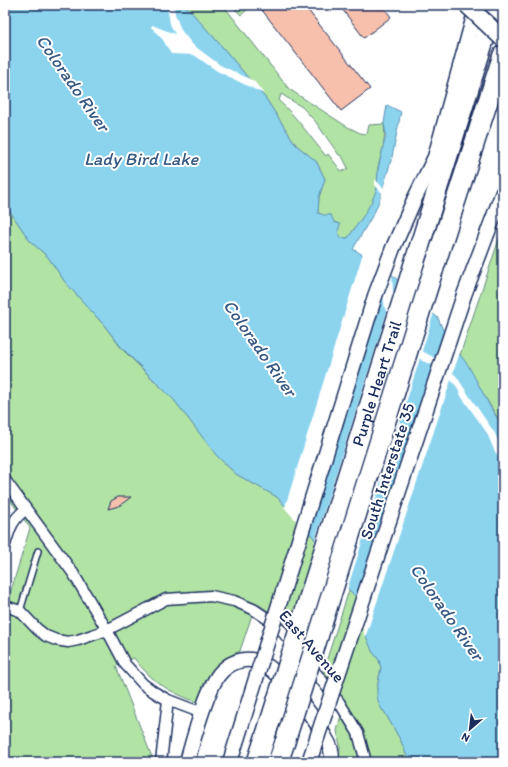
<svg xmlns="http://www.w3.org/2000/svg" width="508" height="767" viewBox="0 0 508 767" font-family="Itim,sans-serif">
<rect width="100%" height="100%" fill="#fff"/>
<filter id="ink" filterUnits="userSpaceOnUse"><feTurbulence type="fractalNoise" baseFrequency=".025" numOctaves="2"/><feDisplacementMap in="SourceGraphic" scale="8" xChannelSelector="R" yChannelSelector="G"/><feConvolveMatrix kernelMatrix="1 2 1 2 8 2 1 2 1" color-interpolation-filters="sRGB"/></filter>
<g filter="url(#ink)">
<path fill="#b1e3a4" stroke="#668981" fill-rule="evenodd" d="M 185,5 L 223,5 L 289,89 L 346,126 L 360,133 L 367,134 L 369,125 L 384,124 C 386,140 382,152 378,167 C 377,174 379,182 377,189 C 372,207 358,223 348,238 L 341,238 C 334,225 333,217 318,214 L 319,197 L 325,179 L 316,161 L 296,145 L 266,99 L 224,49 ZM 281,94 L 302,107 L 315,121 L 339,155 L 342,156 L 348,168 L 342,172 L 328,154 L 326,156 C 310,137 297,117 279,101 Z
M 231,5 L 253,5 L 241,15 Z
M 5,204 L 30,241 L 48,257 L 65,282 L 104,325 L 122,349 L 174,400 L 217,456 L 236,474 L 277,497 L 314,538 L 330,570 L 307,640 L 287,623 L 256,603 L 240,651 C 213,664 211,675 202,702 L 197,702 C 169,692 152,682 134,658 L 116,666 L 152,757 L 151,762 L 5,762 L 5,610 L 30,528 L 5,493 Z
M 503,227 L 503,427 L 460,355 Z
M 349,590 L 356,597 L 372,651 L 379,660 L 381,668 L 377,689 L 382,710 L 384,711 L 401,741 L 409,762 L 339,762 L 340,746 L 337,731 L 344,702 L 323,671 Z"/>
<path fill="#8cd4ee" stroke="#5f92b4" d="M 5,5 L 185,5 L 224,49 L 266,99 L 296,145 L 316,161 L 325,179 L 319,197 L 318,213 L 324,215 L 331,215 L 334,222 L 340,224 L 338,232 L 341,238 L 348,238 L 364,215 L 372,201 L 377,188 L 378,169 L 386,135 L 384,123 L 387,105 L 401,112 L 392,157 L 381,196 L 375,211 L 353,249 L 385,268 L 438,318 L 446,337 L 468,365 L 492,410 L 503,427 L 503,762 L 409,762 L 401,741 L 384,711 L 382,710 L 379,704 L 377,696 L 377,689 L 381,668 L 379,660 L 372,651 L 366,636 L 356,597 L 330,570 L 314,538 L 277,497 L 236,474 L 217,456 L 174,400 L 122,348 L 104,325 L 65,282 L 48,257 L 30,241 L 5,204 Z"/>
<path fill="#fff" d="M 167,5 L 174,5 L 175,14 L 181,30 L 192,44 L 220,65 L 254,81 L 264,94 L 217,71 L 194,55 L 171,54 L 163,40 L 151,27 L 152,25 L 175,34 L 170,24 Z
M 402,110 L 403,112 L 394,158 L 383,197 L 376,214 L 382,193 L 375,185 L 375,179 L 383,188 L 393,159 Z
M 363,253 L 386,266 L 392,272 L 393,293 L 398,278 L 434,312 L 422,351 L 435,358 L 445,329 L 448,336 L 460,352 L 453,373 L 457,377 L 466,391 L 494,432 L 503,450 L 503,463 L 494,450 L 487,433 L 461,396 L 457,387 L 451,380 L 365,638 L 355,600 L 433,365 L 422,361 L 420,358 L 347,590 L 328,571 L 314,543 L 387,312 L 385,309 L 383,295 L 386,283 L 306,532 L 283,506 L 285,507 Z"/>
<path fill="#f7c0ac" stroke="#1b2f5e" d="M 258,5 L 304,5 L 370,89 L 341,111 Z
M 339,5 L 382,5 L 391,17 L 364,38 Z
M 118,497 L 131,497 L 119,506 L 108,509 L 111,501 Z"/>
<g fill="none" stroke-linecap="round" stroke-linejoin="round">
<g stroke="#1b2f5e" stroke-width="8">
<path id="lane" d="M 20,611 L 38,551"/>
</g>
<g stroke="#1b2f5e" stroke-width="13">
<path id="street" d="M 5,480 L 73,573 L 107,630 L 125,664 L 143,684 L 154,692 L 168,700 L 202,713
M 5,545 C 10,528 12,520 26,509
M 5,606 L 20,611 L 37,629 L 46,636 L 56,640 L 68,642 L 78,640 L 107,630 L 166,599 L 211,596 L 234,601 L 253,609 L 268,619 L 282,631 L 339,702 L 358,733 L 366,762
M 161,762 L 168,700"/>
</g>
<g stroke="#1b2f5e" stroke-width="17">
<path id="secondary" d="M 414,200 L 435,157 L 477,5
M 464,295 L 503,192
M 187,762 C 193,741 207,685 222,671 C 233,660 249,656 264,664 C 280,672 317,721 326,739 C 330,745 333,754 331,762"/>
</g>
<g stroke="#1b2f5e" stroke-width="22">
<path id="highway" d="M 418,251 L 495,5
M 433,271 L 503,55
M 257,762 L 270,722
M 278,762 L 285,742"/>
</g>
<use href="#lane" stroke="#fff" stroke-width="5"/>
<use href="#street" stroke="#fff" stroke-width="10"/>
<use href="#secondary" stroke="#fff" stroke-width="14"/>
<use href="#highway" stroke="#fff" stroke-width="19"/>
<g stroke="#1b2f5e" stroke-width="17" stroke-linecap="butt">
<path id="secondary-bridge" d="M 230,762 L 375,296 L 393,248 L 414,200
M 309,762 L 464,295"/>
</g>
<g stroke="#1b2f5e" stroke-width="19" stroke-linecap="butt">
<path id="primary-bridge" d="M 467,5 L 503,39
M 493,5 L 503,14"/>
</g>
<g stroke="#1b2f5e" stroke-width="22" stroke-linecap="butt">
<g id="highway-bridge">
<path id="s1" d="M 270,722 L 418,251"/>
<path d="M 285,742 L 433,271"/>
</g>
</g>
<use href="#secondary-bridge" stroke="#fff" stroke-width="14"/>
<use href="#primary-bridge" stroke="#fff" stroke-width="16"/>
<use href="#highway-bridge" stroke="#fff" stroke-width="19"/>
</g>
</g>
<g text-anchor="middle" stroke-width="4" stroke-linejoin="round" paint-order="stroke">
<g font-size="17" fill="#1b2f5e" stroke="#fff">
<text dy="6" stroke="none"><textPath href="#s1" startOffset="355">Purple Heart Trail</textPath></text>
<text transform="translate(387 471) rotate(-72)" y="6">South Interstate 35</text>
<text transform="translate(312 646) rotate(49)" y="6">East Avenue</text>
</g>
<g font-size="18" font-style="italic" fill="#375882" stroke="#fff">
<text transform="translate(73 83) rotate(55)" y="6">Colorado River</text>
<text x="141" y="165">Lady Bird Lake</text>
<text transform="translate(260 348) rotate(55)" y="6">Colorado River</text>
<text transform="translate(447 612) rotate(55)" y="6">Colorado River</text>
</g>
</g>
<rect width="508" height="767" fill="none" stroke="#fff" stroke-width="20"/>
<rect x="10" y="10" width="488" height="747" fill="none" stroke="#1b2f5e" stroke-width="1.5" filter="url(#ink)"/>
<g transform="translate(470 729) rotate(208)" stroke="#ffffff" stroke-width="3" paint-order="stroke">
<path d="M0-3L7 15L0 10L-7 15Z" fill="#1b2f5e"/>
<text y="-6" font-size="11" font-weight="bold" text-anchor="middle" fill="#1b2f5e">N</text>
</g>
</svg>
